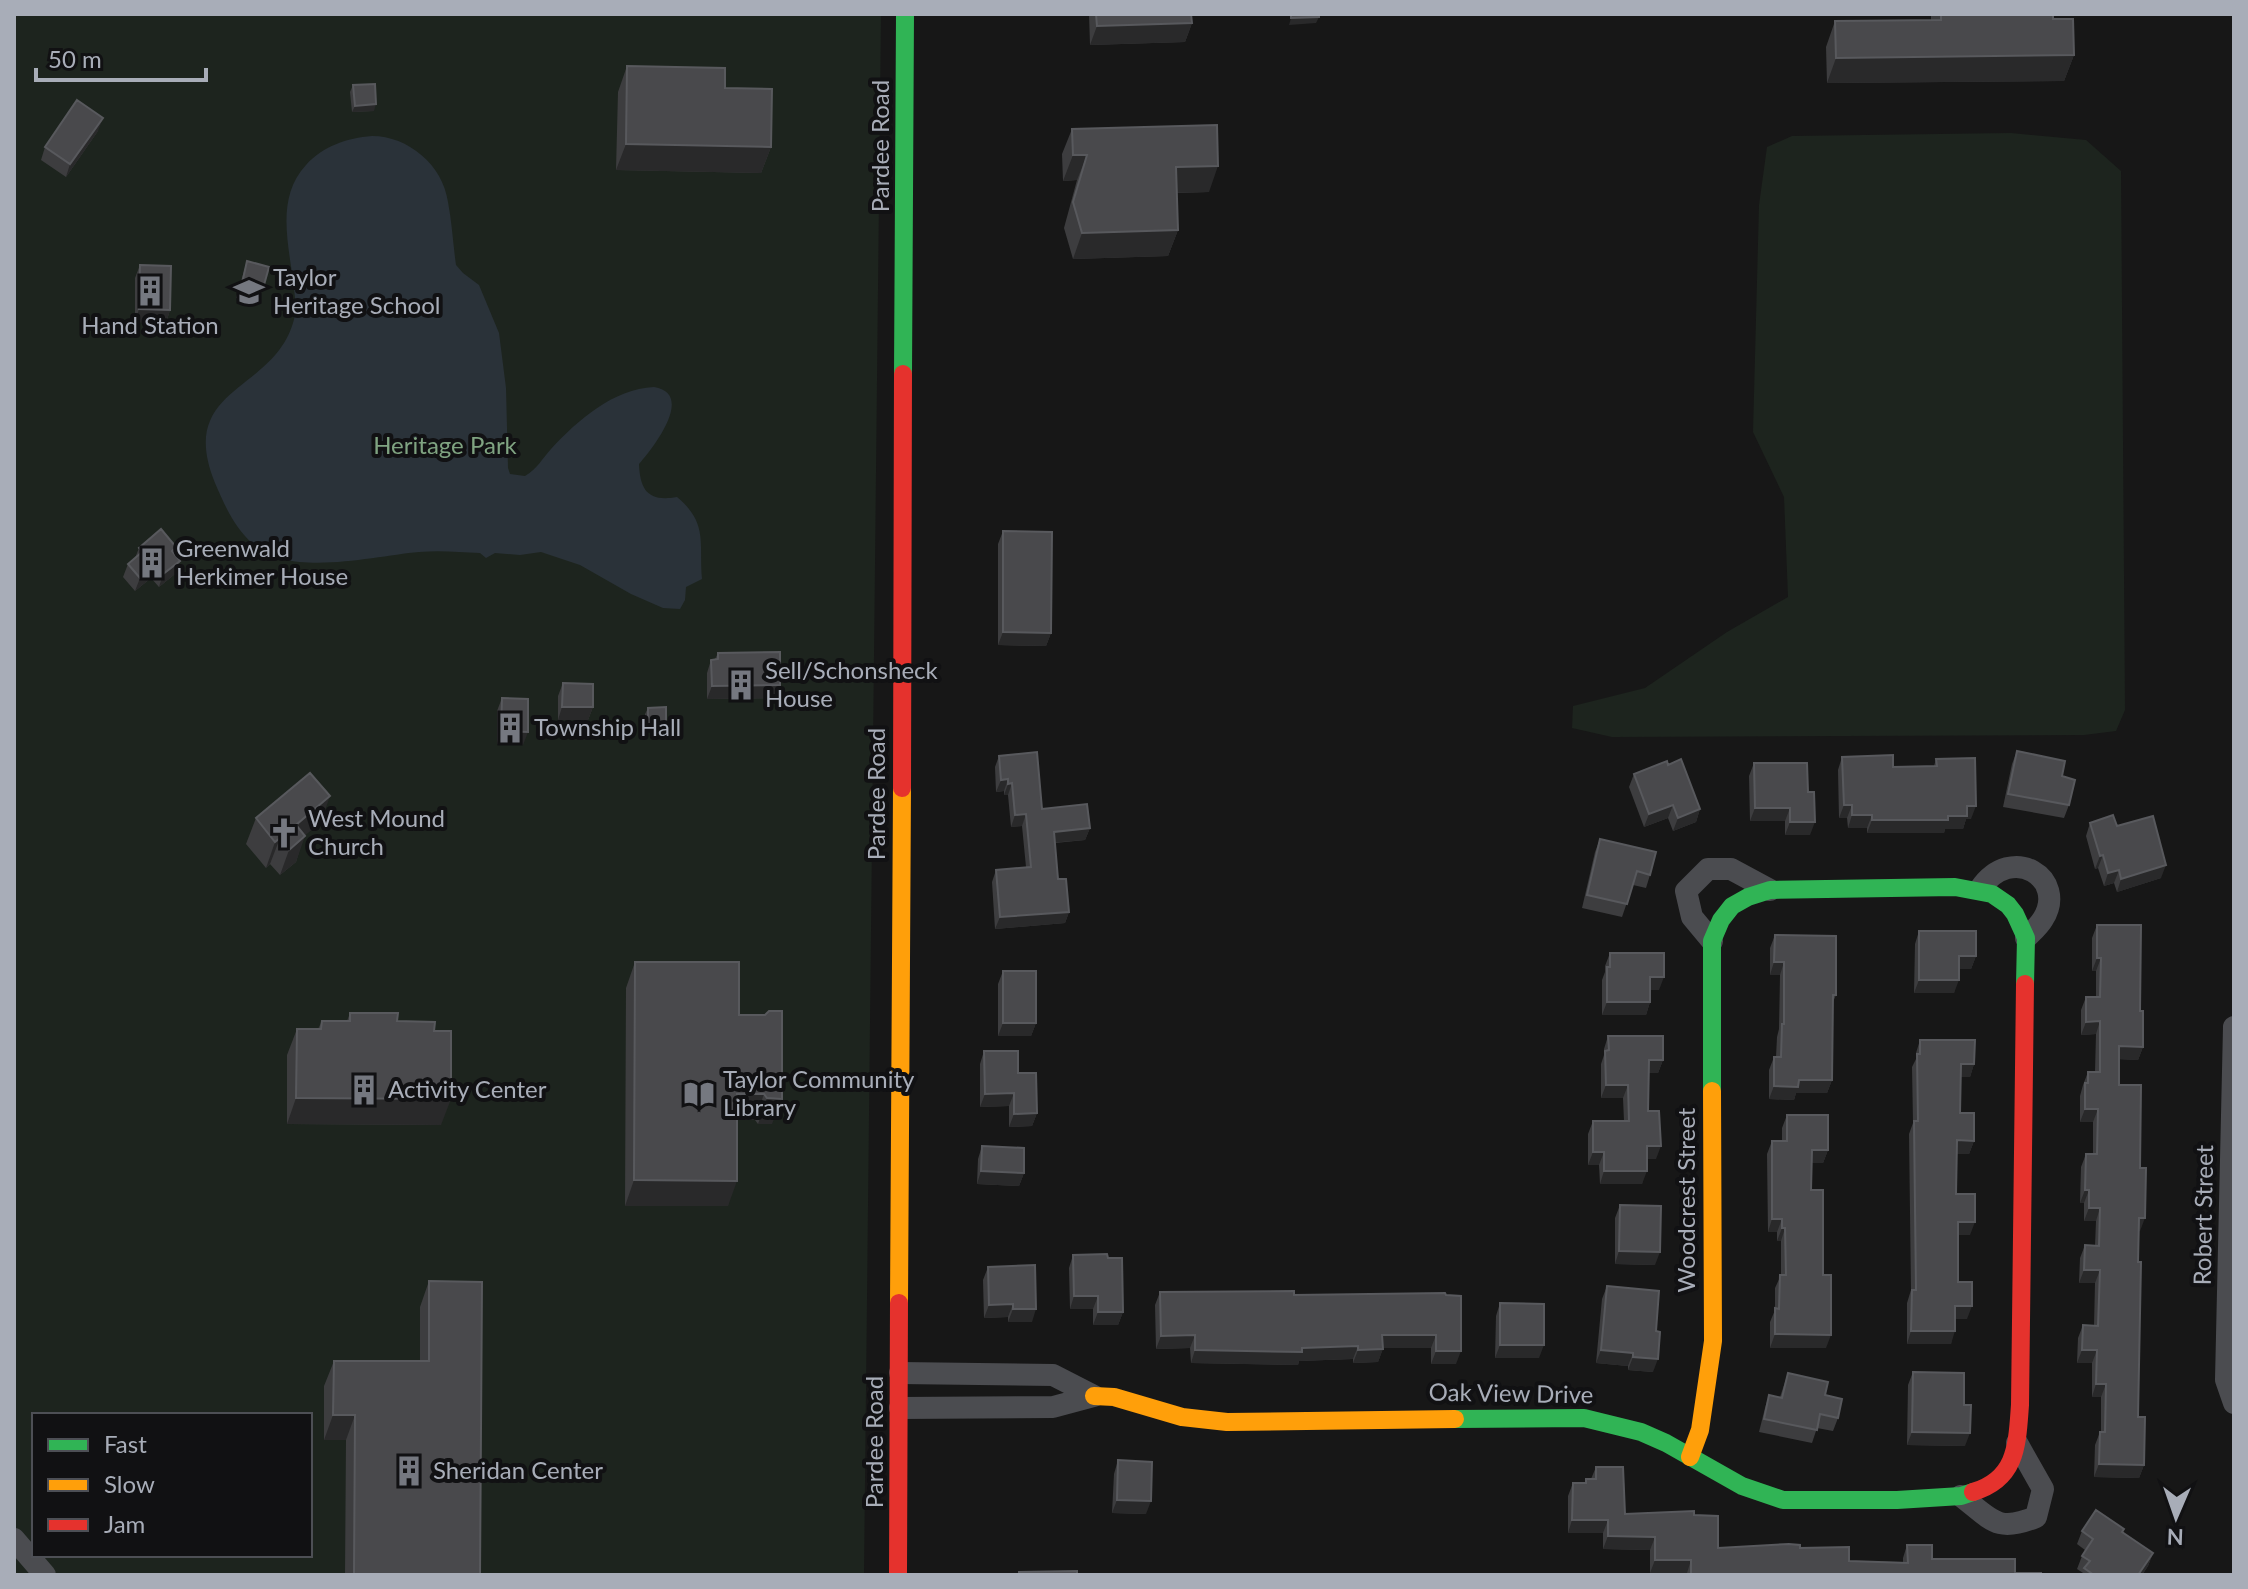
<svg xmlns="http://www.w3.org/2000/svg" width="2248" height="1589" viewBox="0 0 2248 1589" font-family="Lato,sans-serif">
<rect width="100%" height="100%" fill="#171717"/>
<path fill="#1d241e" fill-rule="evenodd" d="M 14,14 L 881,14 L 864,1575 L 14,1575 ZM 34,1415 L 310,1415 L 310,1555 L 34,1555 Z
M 2011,133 L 2086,140 L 2121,171 L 2125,710 L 2116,731 L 2084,735 L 1612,737 L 1572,728 L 1573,706 L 1645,688 L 1727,632 L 1788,597 L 1784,497 L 1753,432 L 1759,205 L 1767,147 L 1792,136 Z"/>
<path fill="#2a3239" d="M 372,136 C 408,136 443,165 448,202 C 452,223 453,244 456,265 L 463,273 L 479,285 L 499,333 L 506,388 L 508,468 L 510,474 L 525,476 C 537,469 542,459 551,449 C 578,420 613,389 654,387 C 696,394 652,449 639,464 C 640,491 649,502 677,497 C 708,523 699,542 702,579 L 686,587 L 685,600 L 680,609 L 663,608 L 631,594 L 580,565 L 541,552 L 520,555 L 495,553 L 486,558 L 480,553 C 460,552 439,550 419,552 C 373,556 290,578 253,544 C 234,527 225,506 215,483 C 176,387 272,393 293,323 C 297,311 295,299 294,287 C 289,246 275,198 306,165 C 323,146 347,138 372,136 Z"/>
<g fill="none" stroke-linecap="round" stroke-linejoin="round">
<path stroke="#4b4c50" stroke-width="22" d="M 1980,889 C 2012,842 2068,879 2043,919 C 2039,926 2032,932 2026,938
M 1712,941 L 1692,917 L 1686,891 L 1708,869 L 1731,869 L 1770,890
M 2234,1027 L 2226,1380 L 2234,1403
M 900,1408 L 1053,1407 L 1094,1396 L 1053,1375 L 900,1373
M 1961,1496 C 1992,1520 1997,1533 2036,1517 L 2043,1489 L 2017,1443
M 14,1539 L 45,1575"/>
<path stroke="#30b455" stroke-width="18" d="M 903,374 L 905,14
M 1712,1091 L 1712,941 L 1721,920 L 1732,906 L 1748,897 L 1770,890 L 1955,887 L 1992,894 L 2008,905 L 2015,914 L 2026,938 L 2025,984
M 1455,1419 L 1584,1418 L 1641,1432 L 1666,1443 L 1742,1486 L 1783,1500 L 1897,1500 L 1961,1496 L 1973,1492"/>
<path stroke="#ff9f0a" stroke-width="18" d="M 899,1303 L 902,788
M 1094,1396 L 1114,1397 L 1182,1417 L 1227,1422 L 1455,1419
M 1690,1457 L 1700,1430 L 1713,1341 L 1712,1091"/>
<path stroke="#e5322d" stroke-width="18" d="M 902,788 L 903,374
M 1973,1492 C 2017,1479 2017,1445 2020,1405 L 2025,984
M 898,1575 L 899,1303"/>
</g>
<path fill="#3d3d3f" d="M 1089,14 L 1191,14 L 1192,23 L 1185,42 L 1090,45 Z
M 1931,14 L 2053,14 L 2053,19 L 2074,55 L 2064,81 L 1827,83 L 1826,47 L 1835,21 L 1931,20 Z
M 627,66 L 725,88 L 771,147 L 761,173 L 616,170 L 618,92 Z
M 353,85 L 374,111 L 352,112 L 350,92 Z
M 1072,129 L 1209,192 L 1176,193 L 1178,230 L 1168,256 L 1073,259 L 1064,228 L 1077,180 L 1063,181 L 1062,154 Z
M 98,131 L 66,177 L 41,160 L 45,147 Z
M 247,261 L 264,285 L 257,304 L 236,298 Z
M 140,265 L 170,310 L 166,323 L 135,322 L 135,278 Z
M 1003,531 L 1051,633 L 1046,646 L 998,645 L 998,544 Z
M 176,547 L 174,554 L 180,561 L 175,574 L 159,587 L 151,578 L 135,591 L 123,577 L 128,564 L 135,558 L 139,548 Z
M 718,653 L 780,685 L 775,698 L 707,699 L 707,673 L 711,660 L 715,659 Z
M 563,683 L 593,707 L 588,720 L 558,720 L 558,696 Z
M 502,698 L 523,745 L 497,744 L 497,711 Z
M 648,708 L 666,725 L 663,732 L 645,731 L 645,714 Z
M 2017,751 L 2062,776 L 2069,805 L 2064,818 L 2003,807 L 2012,764 Z
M 999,756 L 1042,809 L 1090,828 L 1085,840 L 1055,843 L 1058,879 L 1069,912 L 1065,923 L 995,929 L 992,882 L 996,870 L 1026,867 L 1022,826 L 1011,827 L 1008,795 L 1004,795 L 1004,791 L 996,792 L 995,767 Z
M 1842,757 L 1893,767 L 1934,766 L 1936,759 L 1971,819 L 1966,819 L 1963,829 L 1945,829 L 1944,833 L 1867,833 L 1867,828 L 1848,828 L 1847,818 L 1839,818 L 1838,770 Z
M 1754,763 L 1810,835 L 1785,835 L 1785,821 L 1750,821 L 1749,776 Z
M 1668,765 L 1700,809 L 1696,822 L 1673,831 L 1668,818 L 1644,827 L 1629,787 L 1634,774 Z
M 256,818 L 321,822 L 304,835 L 296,862 L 280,875 L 270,864 L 266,868 L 246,844 Z
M 2090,823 L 2117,826 L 2161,878 L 2117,892 L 2114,883 L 2104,886 L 2098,868 L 2095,869 L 2086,836 Z
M 1600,839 L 1650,875 L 1646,888 L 1633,885 L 1622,917 L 1582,908 L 1595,852 Z
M 2097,925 L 2140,1011 L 2143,1047 L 2138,1060 L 2119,1059 L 2119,1085 L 2140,1168 L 2140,1231 L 2139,1231 L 2138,1262 L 2138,1417 L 2144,1465 L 2139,1478 L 2094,1477 L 2095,1445 L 2100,1432 L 2101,1432 L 2101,1397 L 2092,1397 L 2092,1363 L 2077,1363 L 2078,1338 L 2083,1325 L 2094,1326 L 2095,1283 L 2079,1283 L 2080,1258 L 2085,1245 L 2095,1246 L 2096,1221 L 2084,1221 L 2084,1203 L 2080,1203 L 2081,1167 L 2086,1154 L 2093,1154 L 2093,1122 L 2080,1122 L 2080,1096 L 2083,1085 L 2088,1072 L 2095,1072 L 2096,1034 L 2081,1035 L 2081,1010 L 2086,997 L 2096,997 L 2096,971 L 2092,971 L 2092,938 Z
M 1919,931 L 1976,956 L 1971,969 L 1959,969 L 1954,993 L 1914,993 L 1915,944 Z
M 1775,935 L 1836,995 L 1833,1002 L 1832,1080 L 1827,1093 L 1796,1093 L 1794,1100 L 1769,1099 L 1769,1070 L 1774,1057 L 1776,1057 L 1777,1037 L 1779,1029 L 1780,975 L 1770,975 L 1770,948 Z
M 1610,953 L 1659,990 L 1650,990 L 1650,1002 L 1646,1015 L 1602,1015 L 1602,980 L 1605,972 L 1605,966 Z
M 635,962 L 739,1015 L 765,1015 L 772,1124 L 758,1124 L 755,1120 L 737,1120 L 728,1206 L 625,1206 L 626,988 Z
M 1003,971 L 1036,1023 L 1031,1036 L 998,1036 L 998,984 Z
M 350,1013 L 397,1021 L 434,1031 L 441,1125 L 287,1124 L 287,1055 L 297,1029 L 318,1029 L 322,1021 L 347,1021 Z
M 1608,1036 L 1663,1060 L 1658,1073 L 1649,1073 L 1648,1111 L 1656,1159 L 1647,1159 L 1642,1184 L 1600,1184 L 1599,1165 L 1588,1165 L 1588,1134 L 1593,1121 L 1624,1121 L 1623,1098 L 1601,1098 L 1601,1064 L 1604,1055 L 1604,1049 Z
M 1920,1040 L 1974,1064 L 1970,1077 L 1960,1077 L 1960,1113 L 1974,1141 L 1969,1154 L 1957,1154 L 1956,1194 L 1970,1235 L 1958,1235 L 1958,1282 L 1967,1319 L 1955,1319 L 1951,1344 L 1907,1344 L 1907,1303 L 1911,1290 L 1909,1134 L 1913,1123 L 1912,1067 L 1916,1059 L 1916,1053 Z
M 984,1051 L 1037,1113 L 1032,1126 L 1009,1127 L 1009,1106 L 980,1107 L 980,1064 Z
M 1787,1115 L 1828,1150 L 1823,1163 L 1811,1163 L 1811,1190 L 1823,1275 L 1826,1348 L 1770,1348 L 1770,1322 L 1775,1310 L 1775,1288 L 1781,1275 L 1781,1241 L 1777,1241 L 1777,1232 L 1768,1232 L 1767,1154 L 1772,1141 L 1782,1141 L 1782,1128 Z
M 982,1146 L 1024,1173 L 1019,1186 L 977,1184 L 978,1159 Z
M 1620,1205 L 1655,1265 L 1615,1264 L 1615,1218 Z
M 1073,1255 L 1108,1258 L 1123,1312 L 1118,1325 L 1093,1325 L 1093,1309 L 1070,1309 L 1069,1268 Z
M 988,1267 L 1032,1322 L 1008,1322 L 1008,1317 L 984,1318 L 983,1280 Z
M 429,1281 L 480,1575 L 345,1575 L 346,1440 L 324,1440 L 324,1386 L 334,1361 L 420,1361 L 420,1307 Z
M 1607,1286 L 1653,1372 L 1628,1370 L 1628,1366 L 1596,1363 L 1602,1299 Z
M 1160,1292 L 1294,1295 L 1445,1293 L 1456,1364 L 1431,1364 L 1431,1348 L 1383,1348 L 1378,1362 L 1353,1363 L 1353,1359 L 1299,1361 L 1298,1365 L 1191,1363 L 1190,1348 L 1156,1349 L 1155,1305 Z
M 1500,1303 L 1539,1358 L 1495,1358 L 1496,1316 Z
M 1913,1372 L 1964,1405 L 1965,1446 L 1907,1445 L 1908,1385 Z
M 1788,1373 L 1825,1395 L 1838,1418 L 1833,1431 L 1817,1428 L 1812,1443 L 1759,1432 L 1765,1408 L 1769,1395 L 1780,1397 Z
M 1118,1460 L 1146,1514 L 1112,1513 L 1114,1474 Z
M 1596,1467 L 1625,1514 L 1694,1515 L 1718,1548 L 1800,1548 L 1849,1561 L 1903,1562 L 1903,1558 L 1907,1545 L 1932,1559 L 2015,1573 L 2041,1575 L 1687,1575 L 1687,1573 L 1650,1573 L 1650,1550 L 1603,1549 L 1603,1533 L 1568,1533 L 1568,1496 L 1573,1483 L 1585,1483 L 1586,1479 L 1591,1479 Z
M 2124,1529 L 2123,1533 L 2153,1553 L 2148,1566 L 2142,1575 L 2082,1575 L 2083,1573 L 2077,1569 L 2082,1556 L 2085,1550 L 2077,1544 L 2082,1531 Z"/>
<path fill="#29292a" d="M 1319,17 L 1316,23 L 1289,25 L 1291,18 Z
M 1192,23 L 1185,42 L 1090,45 L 1097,26 Z
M 2074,55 L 2064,81 L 1827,83 L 1836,58 Z
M 376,104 L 374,111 L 352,112 L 355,106 Z
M 103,118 L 98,131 L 66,177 L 70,164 Z
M 626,144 L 771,147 L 761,173 L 616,170 Z
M 1073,155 L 1087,155 L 1077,180 L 1063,181 Z
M 1218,166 L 1209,192 L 1166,193 L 1176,167 Z
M 1178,230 L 1168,256 L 1073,259 L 1082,233 Z
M 139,309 L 170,310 L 166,323 L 135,322 Z
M 180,561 L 175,574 L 159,587 L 163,574 Z
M 156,565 L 151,578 L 135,591 L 140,578 Z
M 1003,632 L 1051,633 L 1046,646 L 998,645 Z
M 780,685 L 775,698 L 707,699 L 712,686 Z
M 562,707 L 593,707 L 588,720 L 558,720 Z
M 648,725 L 666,725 L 663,732 L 645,731 Z
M 501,731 L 528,732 L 523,745 L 497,744 Z
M 1008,779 L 1004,791 L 996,792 L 1001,780 Z
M 1012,783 L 1008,795 L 1004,795 L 1008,784 Z
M 330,796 L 321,822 L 289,849 L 296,825 Z
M 1673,805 L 1668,818 L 1644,827 L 1649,814 Z
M 1844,805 L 1852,805 L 1847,818 L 1839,818 Z
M 1967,806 L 1976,806 L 1971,819 L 1966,819 L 1963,829 L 1945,829 L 1944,833 L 1867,833 L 1872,820 L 1948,816 Z
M 1755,808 L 1790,808 L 1785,821 L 1750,821 Z
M 1700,809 L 1696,822 L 1673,831 L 1678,818 Z
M 1026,814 L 1022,826 L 1011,827 L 1015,815 Z
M 1852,815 L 1872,815 L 1867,828 L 1848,828 Z
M 1790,822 L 1815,822 L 1810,835 L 1785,835 Z
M 1090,828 L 1085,840 L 1049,843 L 1054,832 Z
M 305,836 L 296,862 L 280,875 L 289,850 Z
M 280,838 L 270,864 L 266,868 L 275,842 Z
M 2103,855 L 2098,868 L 2095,869 L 2100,856 Z
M 2166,865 L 2161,878 L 2117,892 L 2121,879 Z
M 2119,870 L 2114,883 L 2104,886 L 2108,873 Z
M 1069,912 L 1065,923 L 995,929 L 1000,917 Z
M 1959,956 L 1976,956 L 1971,969 L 1955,969 Z
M 2097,958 L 2101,958 L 2096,971 L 2092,971 Z
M 1774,962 L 1784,962 L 1780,975 L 1770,975 Z
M 1650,977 L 1664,977 L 1659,990 L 1645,990 Z
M 1919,980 L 1959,980 L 1954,993 L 1914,993 Z
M 1607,1002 L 1650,1002 L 1646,1015 L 1602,1015 Z
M 2100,1021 L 2096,1034 L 2081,1035 L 2086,1022 Z
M 1003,1023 L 1036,1023 L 1031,1036 L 998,1036 Z
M 2119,1046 L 2143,1047 L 2138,1060 L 2114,1059 Z
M 1649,1060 L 1663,1060 L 1658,1073 L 1644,1073 Z
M 1961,1064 L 1974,1064 L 1970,1077 L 1956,1077 Z
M 1799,1080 L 1832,1080 L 1827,1093 L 1796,1093 L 1794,1100 L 1769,1099 L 1774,1086 Z
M 1606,1085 L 1628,1085 L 1623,1098 L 1601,1098 Z
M 1014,1093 L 1009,1106 L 980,1107 L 985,1094 Z
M 737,1094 L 764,1094 L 755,1120 L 728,1120 Z
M 296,1098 L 451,1099 L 441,1125 L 287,1124 Z
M 767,1098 L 782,1099 L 772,1124 L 758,1124 Z
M 2085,1109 L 2098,1109 L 2093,1122 L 2080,1122 Z
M 1037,1113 L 1032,1126 L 1009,1127 L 1014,1114 Z
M 1957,1140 L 1974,1141 L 1969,1154 L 1952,1154 Z
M 1647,1146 L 1661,1146 L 1656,1159 L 1642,1159 Z
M 1812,1150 L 1828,1150 L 1823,1163 L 1807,1163 Z
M 1593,1152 L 1604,1152 L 1599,1165 L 1588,1165 Z
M 981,1171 L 1024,1173 L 1019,1186 L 977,1184 Z
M 1604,1171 L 1647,1171 L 1642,1184 L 1600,1184 Z
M 634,1180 L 737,1181 L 728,1206 L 625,1206 Z
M 2085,1190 L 2089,1190 L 2084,1203 L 2080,1203 Z
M 2089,1208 L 2100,1208 L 2096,1221 L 2084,1221 Z
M 2139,1218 L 2145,1218 L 2140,1231 L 2135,1231 Z
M 1772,1219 L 1782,1219 L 1777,1232 L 1768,1232 Z
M 1958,1222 L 1975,1222 L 1970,1235 L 1953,1235 Z
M 1782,1228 L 1785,1228 L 1781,1241 L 1777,1241 Z
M 1619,1251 L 1660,1252 L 1655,1265 L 1615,1264 Z
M 2084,1270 L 2100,1270 L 2095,1283 L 2079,1283 Z
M 1074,1296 L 1098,1296 L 1093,1309 L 1070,1309 Z
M 1013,1304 L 1008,1317 L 984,1318 L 989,1305 Z
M 1955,1306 L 1972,1306 L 1967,1319 L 1951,1319 Z
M 1013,1309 L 1036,1309 L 1032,1322 L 1008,1322 Z
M 1098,1312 L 1123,1312 L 1118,1325 L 1093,1325 Z
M 1911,1331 L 1955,1331 L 1951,1344 L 1907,1344 Z
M 1775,1334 L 1831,1335 L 1826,1348 L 1770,1348 Z
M 1195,1335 L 1190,1348 L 1156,1349 L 1161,1336 Z
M 1382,1335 L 1436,1335 L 1431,1348 L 1378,1348 Z
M 1500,1345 L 1544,1345 L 1539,1358 L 1495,1358 Z
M 1358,1346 L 1353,1359 L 1299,1361 L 1298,1365 L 1191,1363 L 1195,1350 Z
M 1383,1349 L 1378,1362 L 1353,1363 L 1358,1350 Z
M 1601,1350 L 1633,1353 L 1628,1366 L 1596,1363 Z
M 2082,1350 L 2097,1350 L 2092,1363 L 2077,1363 Z
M 1436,1351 L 1461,1351 L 1456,1364 L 1431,1364 Z
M 1633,1357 L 1658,1359 L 1653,1372 L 1628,1370 Z
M 2096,1384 L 2106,1384 L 2101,1397 L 2092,1397 Z
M 333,1415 L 355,1415 L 346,1440 L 324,1440 Z
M 1912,1432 L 1970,1433 L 1965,1446 L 1907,1445 Z
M 2099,1464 L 2144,1465 L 2139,1478 L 2094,1477 Z
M 1117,1500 L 1151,1501 L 1146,1514 L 1112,1513 Z
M 1572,1520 L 1608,1520 L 1603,1533 L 1568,1533 Z
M 1608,1536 L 1655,1537 L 1650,1550 L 1603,1549 Z
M 2153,1553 L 2148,1566 L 2142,1575 L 2138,1575 Z
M 1655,1560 L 1691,1560 L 1687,1573 L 1650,1573 Z"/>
<path fill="#49494c" stroke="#58595d" stroke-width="2" d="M 1096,14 L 1191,14 L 1192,23 L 1097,26 Z
M 1291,14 L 1319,14 L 1319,17 L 1291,18 Z
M 1941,14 L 2053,14 L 2053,19 L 2073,19 L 2074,55 L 1836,58 L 1835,21 L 1941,20 Z
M 627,66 L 725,68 L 725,88 L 772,89 L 771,147 L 626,144 Z
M 375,84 L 376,104 L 355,106 L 353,85 Z
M 77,100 L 103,118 L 70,164 L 45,147 Z
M 1217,125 L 1218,166 L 1176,167 L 1178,230 L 1082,233 L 1073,202 L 1087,155 L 1073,155 L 1072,129 Z
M 247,261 L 269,267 L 264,285 L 243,279 Z
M 140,265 L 171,266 L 170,310 L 139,309 Z
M 161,529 L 176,547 L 172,551 L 180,561 L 163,574 L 156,565 L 140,578 L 128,564 L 142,552 L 139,548 Z
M 1003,531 L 1052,532 L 1051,633 L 1003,632 Z
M 780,652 L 780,685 L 712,686 L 711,660 L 718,659 L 718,653 Z
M 563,683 L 593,684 L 593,707 L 562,707 Z
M 502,698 L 528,699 L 528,732 L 501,731 Z
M 666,707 L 666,725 L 648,725 L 648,708 Z
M 2017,751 L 2065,761 L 2062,776 L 2075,780 L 2069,805 L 2008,794 Z
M 1037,752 L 1042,809 L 1087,804 L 1090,828 L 1054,832 L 1058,879 L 1066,879 L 1069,912 L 1000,917 L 996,870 L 1031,867 L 1026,814 L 1015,815 L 1012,783 L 1008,784 L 1008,779 L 1001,780 L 999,756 Z
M 1893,755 L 1893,767 L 1937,766 L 1936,759 L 1975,758 L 1976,806 L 1967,806 L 1967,816 L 1948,816 L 1948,820 L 1872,820 L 1872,815 L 1852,815 L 1852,805 L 1844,805 L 1842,757 Z
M 1681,759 L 1700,809 L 1678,818 L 1673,805 L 1649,814 L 1634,774 L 1667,761 L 1668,765 Z
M 1754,763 L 1807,763 L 1808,792 L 1814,792 L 1815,822 L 1790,822 L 1790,808 L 1755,808 Z
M 310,773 L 330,796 L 296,825 L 305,836 L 289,850 L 280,838 L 275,842 L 256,818 Z
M 2113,815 L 2117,826 L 2153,816 L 2166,865 L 2121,879 L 2119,870 L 2108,873 L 2103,855 L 2100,856 L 2090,823 Z
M 1600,839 L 1656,852 L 1650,875 L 1637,871 L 1627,904 L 1587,895 Z
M 2097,925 L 2141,925 L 2140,1011 L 2143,1011 L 2143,1047 L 2119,1046 L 2119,1085 L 2141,1085 L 2140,1168 L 2146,1168 L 2145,1218 L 2139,1218 L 2138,1262 L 2141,1262 L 2138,1417 L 2145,1417 L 2144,1465 L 2099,1464 L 2100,1432 L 2105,1432 L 2106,1384 L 2096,1384 L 2097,1350 L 2082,1350 L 2083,1325 L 2098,1326 L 2100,1270 L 2084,1270 L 2085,1245 L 2099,1246 L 2100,1208 L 2089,1208 L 2089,1190 L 2085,1190 L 2086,1154 L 2097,1154 L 2098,1109 L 2085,1109 L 2085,1083 L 2088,1083 L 2088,1072 L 2100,1072 L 2100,1021 L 2086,1022 L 2086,997 L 2100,997 L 2101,958 L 2097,958 Z
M 1919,931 L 1976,931 L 1976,956 L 1959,956 L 1959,980 L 1919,980 Z
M 1775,935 L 1836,936 L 1836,995 L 1833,995 L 1832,1080 L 1799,1080 L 1798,1087 L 1774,1086 L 1774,1057 L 1781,1057 L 1782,1024 L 1784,1024 L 1784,962 L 1774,962 Z
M 1610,953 L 1664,953 L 1664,977 L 1650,977 L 1650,1002 L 1607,1002 L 1607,967 L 1610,967 Z
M 635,962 L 739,962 L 739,1015 L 765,1015 L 769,1011 L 782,1011 L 782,1099 L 767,1098 L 764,1094 L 737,1094 L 737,1181 L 634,1180 Z
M 1003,971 L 1036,971 L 1036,1023 L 1003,1023 Z
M 350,1013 L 398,1013 L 397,1021 L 435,1022 L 434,1031 L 451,1031 L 451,1099 L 296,1098 L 297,1029 L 321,1029 L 322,1021 L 350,1021 Z
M 1608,1036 L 1663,1036 L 1663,1060 L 1649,1060 L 1648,1111 L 1659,1111 L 1661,1146 L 1647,1146 L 1647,1171 L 1604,1171 L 1604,1152 L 1593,1152 L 1593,1121 L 1629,1121 L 1628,1085 L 1606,1085 L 1605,1051 L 1609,1050 Z
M 1920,1040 L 1975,1040 L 1974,1064 L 1961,1064 L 1960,1113 L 1974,1113 L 1974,1141 L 1957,1140 L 1956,1194 L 1975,1194 L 1975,1222 L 1958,1222 L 1958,1282 L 1972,1282 L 1972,1306 L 1955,1306 L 1955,1331 L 1911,1331 L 1912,1290 L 1916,1290 L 1914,1121 L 1918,1121 L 1917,1054 L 1920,1054 Z
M 984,1051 L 1018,1051 L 1018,1073 L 1036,1073 L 1037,1113 L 1014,1114 L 1014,1093 L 985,1094 Z
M 1787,1115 L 1828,1115 L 1828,1150 L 1812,1150 L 1811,1190 L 1823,1190 L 1823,1275 L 1831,1275 L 1831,1335 L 1775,1334 L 1775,1308 L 1779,1309 L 1780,1275 L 1786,1275 L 1785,1228 L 1782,1228 L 1782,1219 L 1772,1219 L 1772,1141 L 1787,1141 Z
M 982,1146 L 1024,1148 L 1024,1173 L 981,1171 Z
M 1620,1205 L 1661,1206 L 1660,1252 L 1619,1251 Z
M 1107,1254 L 1108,1258 L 1122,1258 L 1123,1312 L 1098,1312 L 1098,1296 L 1074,1296 L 1073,1255 Z
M 1035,1265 L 1036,1309 L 1013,1309 L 1013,1304 L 989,1305 L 988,1267 Z
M 429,1281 L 482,1282 L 480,1575 L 354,1575 L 355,1415 L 333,1415 L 334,1361 L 429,1361 Z
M 1607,1286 L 1659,1291 L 1656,1331 L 1660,1332 L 1658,1359 L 1633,1357 L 1633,1353 L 1601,1350 Z
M 1294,1291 L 1294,1295 L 1445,1293 L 1446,1295 L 1461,1296 L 1461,1351 L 1436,1351 L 1436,1335 L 1382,1335 L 1383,1349 L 1358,1350 L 1358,1346 L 1302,1348 L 1302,1352 L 1195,1350 L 1195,1335 L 1161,1336 L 1160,1292 Z
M 1500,1303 L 1544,1304 L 1544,1345 L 1500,1345 Z
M 1913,1372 L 1964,1373 L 1964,1405 L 1971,1405 L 1970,1433 L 1912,1432 Z
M 1788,1373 L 1828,1382 L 1825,1395 L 1842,1399 L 1838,1418 L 1820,1414 L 1817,1430 L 1764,1419 L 1769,1395 L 1782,1398 Z
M 1118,1460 L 1152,1462 L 1151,1501 L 1117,1500 Z
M 1596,1467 L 1623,1467 L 1625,1514 L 1694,1511 L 1694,1515 L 1718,1516 L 1718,1548 L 1789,1544 L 1800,1545 L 1800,1548 L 1849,1547 L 1849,1561 L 1908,1563 L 1907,1545 L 1932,1545 L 1932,1559 L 2015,1559 L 2015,1573 L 2041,1573 L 2041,1575 L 1691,1575 L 1691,1560 L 1655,1560 L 1655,1537 L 1608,1536 L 1608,1520 L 1572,1520 L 1573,1483 L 1586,1483 L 1586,1479 L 1596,1479 Z
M 2096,1510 L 2124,1529 L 2122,1532 L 2153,1553 L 2138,1575 L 2094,1575 L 2084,1568 L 2090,1561 L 2082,1556 L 2093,1539 L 2082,1531 Z
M 1077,1571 L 1077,1575 L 1019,1575 L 1019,1572 Z"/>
<defs>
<g id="building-bare" transform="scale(2.4)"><path d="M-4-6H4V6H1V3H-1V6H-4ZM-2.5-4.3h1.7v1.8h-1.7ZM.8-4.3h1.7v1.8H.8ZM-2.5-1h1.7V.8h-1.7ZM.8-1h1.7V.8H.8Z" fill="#757880" stroke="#111113" stroke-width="2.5" paint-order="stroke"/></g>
<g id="school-bare" transform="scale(2.4)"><path d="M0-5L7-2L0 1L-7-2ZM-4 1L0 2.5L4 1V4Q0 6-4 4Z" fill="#757880" stroke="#111113" stroke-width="2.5" paint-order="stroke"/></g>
<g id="church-bare" transform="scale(2.4)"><path d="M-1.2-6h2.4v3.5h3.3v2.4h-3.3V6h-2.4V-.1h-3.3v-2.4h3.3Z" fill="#757880" stroke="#111113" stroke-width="2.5" paint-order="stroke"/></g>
<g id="library-bare" transform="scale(2.4)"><path d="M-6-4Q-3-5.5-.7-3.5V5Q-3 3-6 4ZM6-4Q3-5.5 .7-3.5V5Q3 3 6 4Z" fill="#757880" stroke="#111113" stroke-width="2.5" paint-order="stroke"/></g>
</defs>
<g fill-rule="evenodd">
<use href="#building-bare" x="150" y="291"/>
<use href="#school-bare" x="249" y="292"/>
<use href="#building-bare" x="152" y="563"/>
<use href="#building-bare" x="741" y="685"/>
<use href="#building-bare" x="510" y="728"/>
<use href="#church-bare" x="284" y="833"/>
<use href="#building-bare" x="364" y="1090"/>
<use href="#library-bare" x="699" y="1094"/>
<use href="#building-bare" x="409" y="1471"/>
</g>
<g text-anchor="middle" stroke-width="8" stroke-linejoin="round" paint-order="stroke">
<g font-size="24" fill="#a8adb8" stroke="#111113">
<text transform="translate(881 146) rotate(-90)" y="8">Pardee Road</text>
<text transform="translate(877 794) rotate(-90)" y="8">Pardee Road</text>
<text transform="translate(1687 1200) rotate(-90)" y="8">Woodcrest Street</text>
<text transform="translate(2204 1215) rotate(-89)" y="8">Robert Street</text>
<text transform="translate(1511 1394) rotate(1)" y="8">Oak View Drive</text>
<text transform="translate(875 1442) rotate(-90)" y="8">Pardee Road</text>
</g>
<g font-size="24" fill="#a8adb8" stroke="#111113" text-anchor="start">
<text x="273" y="286">Taylor<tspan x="273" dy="28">Heritage School</tspan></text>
<text x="150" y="334" text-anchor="middle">Hand Station</text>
<text x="176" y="557">Greenwald<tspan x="176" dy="28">Herkimer House</tspan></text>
<text x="765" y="679">Sell/Schonsheck<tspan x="765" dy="28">House</tspan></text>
<text x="534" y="736">Township Hall</text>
<text x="308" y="827">West Mound<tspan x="308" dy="28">Church</tspan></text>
<text x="723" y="1088">Taylor Community<tspan x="723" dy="28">Library</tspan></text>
<text x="388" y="1098">Activity Center</text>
<text x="433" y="1479">Sheridan Center</text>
</g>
<g font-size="24" fill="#7fa381" stroke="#111113">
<text x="445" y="454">Heritage Park</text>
</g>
</g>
<rect width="2248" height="1589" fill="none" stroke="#a8adb8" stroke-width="32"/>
<rect x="32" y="1413" width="280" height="144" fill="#111113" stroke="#4d4f55" stroke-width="2"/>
<rect x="48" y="1439" width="40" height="12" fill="#30b455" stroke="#4d4f55" stroke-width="2"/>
<text x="104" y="1453" font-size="24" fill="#a8adb8">Fast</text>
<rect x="48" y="1479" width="40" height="12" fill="#ff9f0a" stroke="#4d4f55" stroke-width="2"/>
<text x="104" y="1493" font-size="24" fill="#a8adb8">Slow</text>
<rect x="48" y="1519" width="40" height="12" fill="#e5322d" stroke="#4d4f55" stroke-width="2"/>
<text x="104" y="1533" font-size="24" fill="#a8adb8">Jam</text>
<g transform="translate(2176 1517) rotate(182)" stroke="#111113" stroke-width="6" paint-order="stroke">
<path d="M0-6L14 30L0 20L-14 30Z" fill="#a8adb8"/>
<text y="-12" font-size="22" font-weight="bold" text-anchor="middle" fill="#a8adb8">N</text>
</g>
<path d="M36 68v12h170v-12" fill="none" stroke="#a8adb8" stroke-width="4"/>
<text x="48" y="68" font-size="24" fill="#a8adb8" stroke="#111113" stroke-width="6" paint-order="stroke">50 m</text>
</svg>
